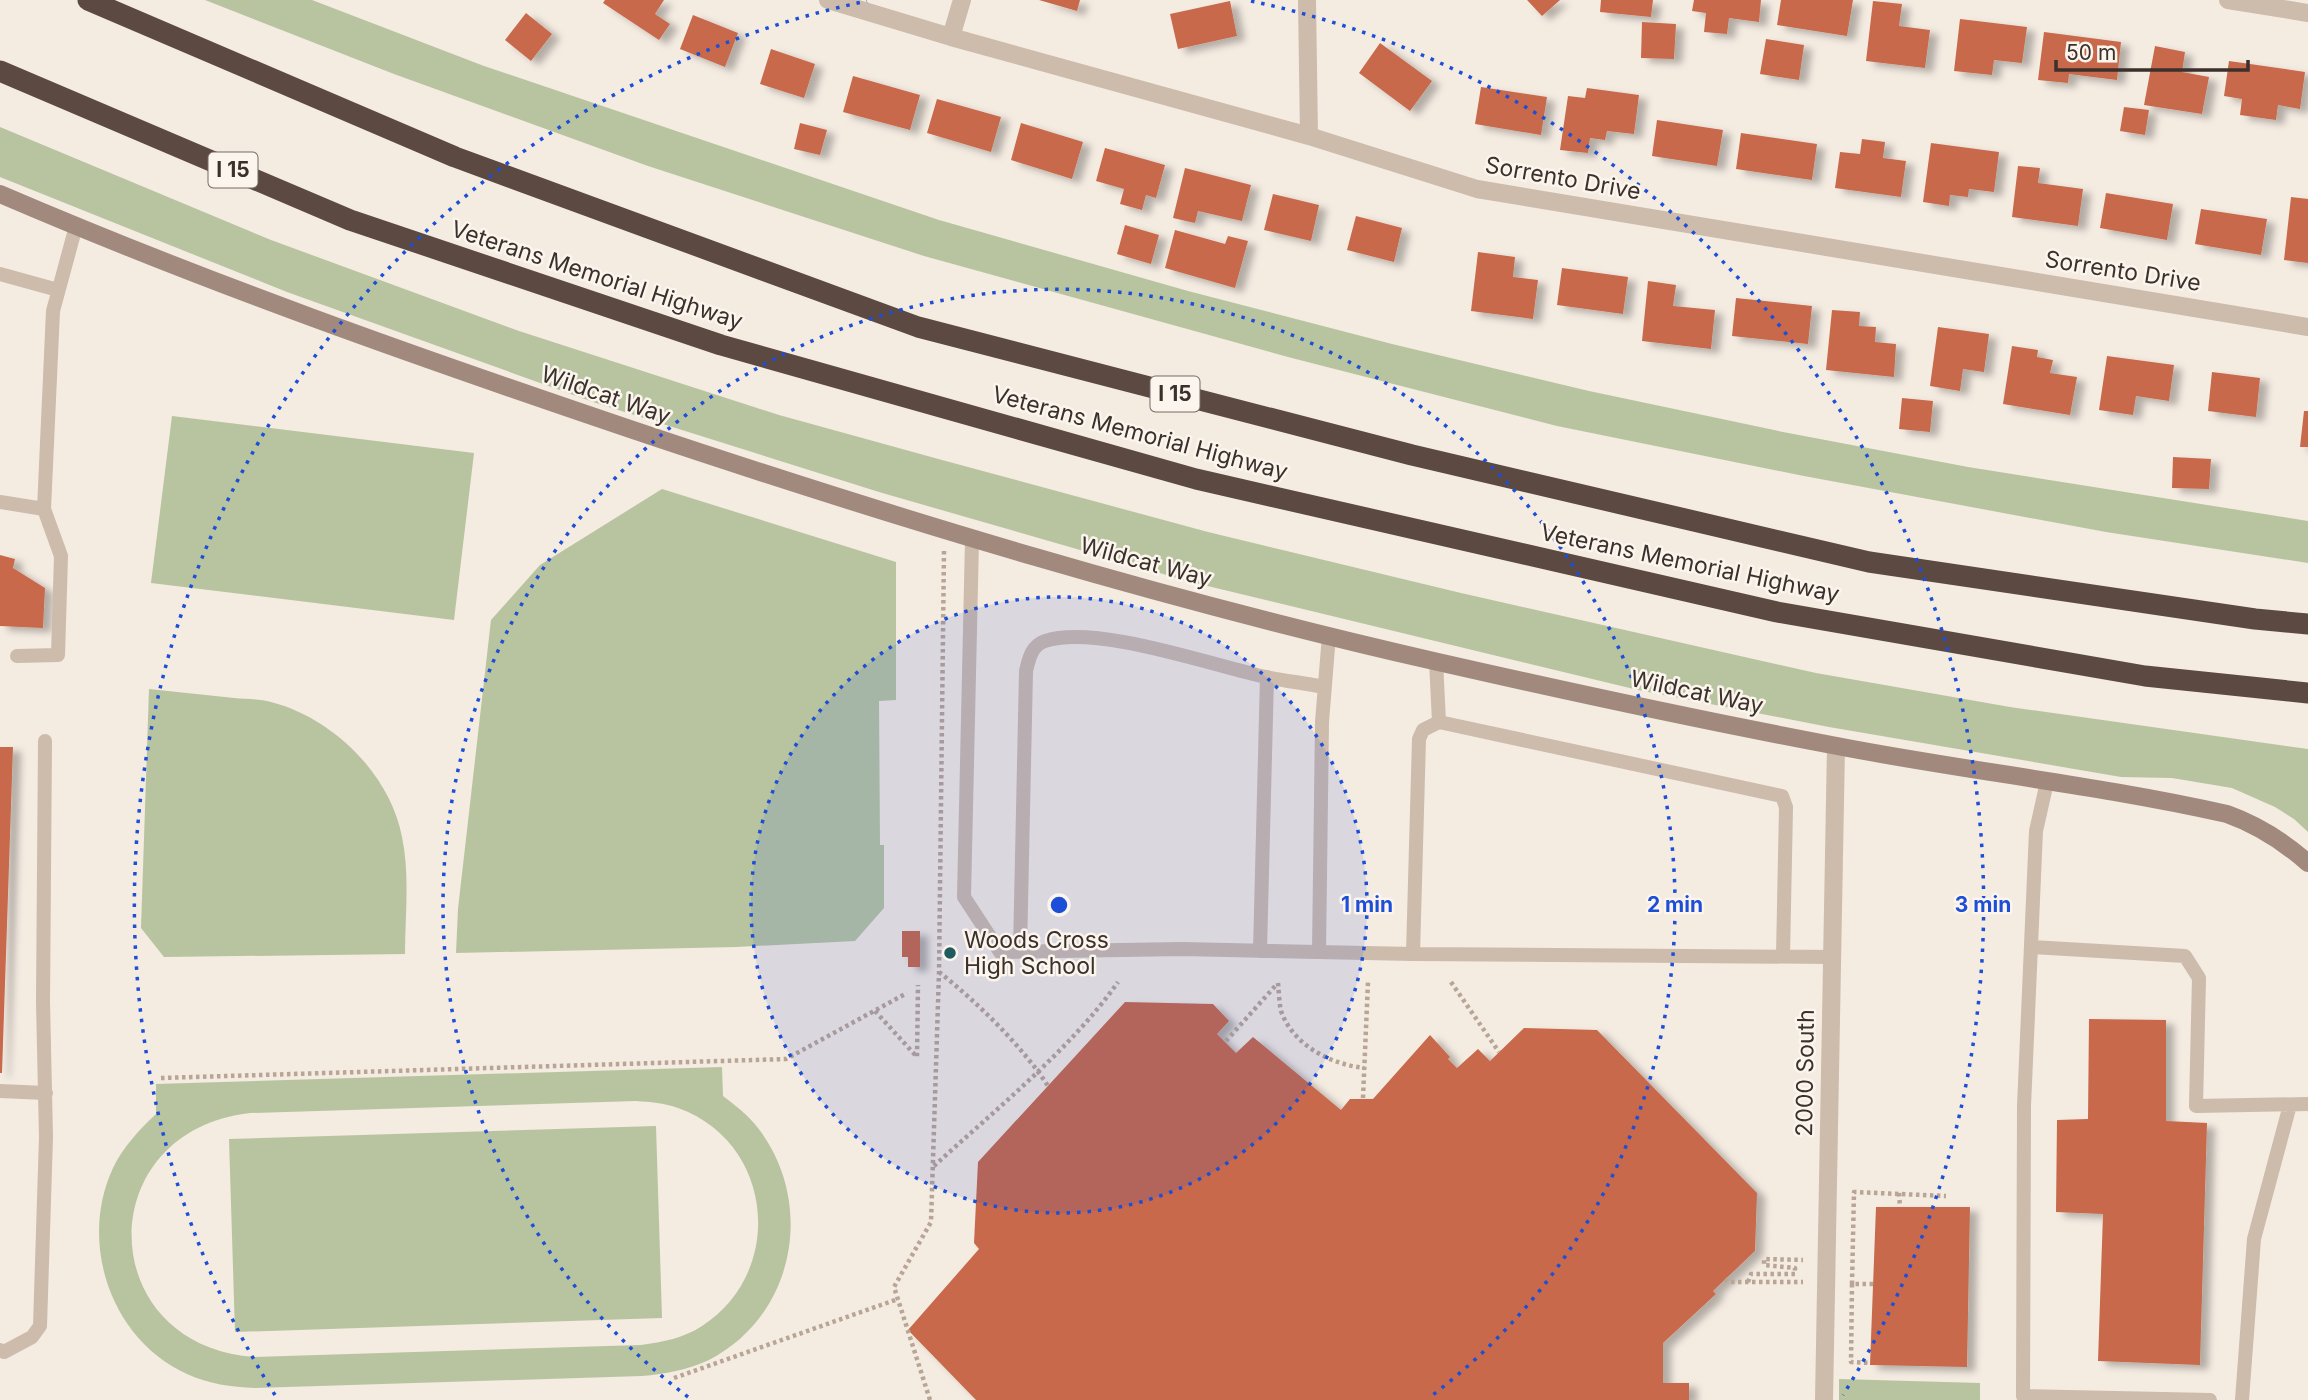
<svg xmlns="http://www.w3.org/2000/svg" width="2308" height="1400" viewBox="0 0 2308 1400" font-family="Inter,sans-serif">
<defs>
<filter id="shadow"><feDropShadow dx="8" dy="4.5" stdDeviation="3.5" flood-color="#0004"/></filter>
</defs>
<rect width="100%" height="100%" fill="#f4ebe1"/>
<path fill="#b8c4a0" fill-rule="evenodd" d="M 205,0 L 312,0 L 484,66 L 939,220 L 1188,291 L 1392,344 L 1589,391 L 1783,432 L 1968,467 L 2308,521 L 2308,563 L 2106,532 L 1804,476 L 1557,426 L 1288,357 L 924,256 L 648,166 L 394,74 Z
M 0,127 L 271,240 L 519,331 L 779,415 L 942,460 L 1208,532 L 1461,593 L 1816,673 L 2010,707 L 2308,749 L 2308,832 L 2294,819 L 2275,807 L 2232,788 L 2172,778 L 2121,777 L 1829,727 L 1638,690 L 1191,582 L 879,492 L 596,403 L 287,292 L 0,177 Z
M 172,416 L 474,453 L 454,620 L 151,583 Z
M 662,489 L 896,562 L 896,700 L 879,701 L 880,845 L 884,845 L 884,908 L 855,941 L 736,947 L 456,953 L 458,909 L 491,620 L 540,565 Z
M 149,689 C 177,692 206,695 234,698 C 246,699 260,699 271,702 C 333,718 390,774 402,837 C 410,875 405,916 405,954 L 164,957 L 141,928 Z
M 722,1067 L 723,1096 C 735,1105 748,1115 758,1128 C 816,1203 795,1316 709,1360 C 687,1370 665,1374 642,1376 L 255,1388 C 231,1387 209,1384 187,1374 C 111,1340 78,1243 113,1168 C 123,1147 139,1130 156,1114 L 156,1084 ZM 636,1101 C 650,1102 664,1103 678,1108 C 774,1142 786,1272 702,1326 C 684,1338 663,1342 641,1345 L 254,1357 C 93,1345 90,1131 250,1113 Z
M 656,1126 L 662,1318 L 235,1332 L 229,1139 Z
M 1839,1379 L 1980,1383 L 1980,1400 L 1839,1400 Z"/>
<path fill="#c8694b" filter="url(#shadow)" d="M 605,0 L 664,0 L 655,14 L 670,24 L 659,40 L 603,3 Z
M 1039,0 L 1080,0 L 1077,11 Z
M 1527,0 L 1560,0 L 1542,16 Z
M 1601,0 L 1653,0 L 1651,17 L 1600,12 Z
M 1694,0 L 1761,0 L 1759,22 L 1729,18 L 1727,34 L 1704,32 L 1706,13 L 1692,11 Z
M 1781,0 L 1853,0 L 1847,36 L 1777,25 Z
M 1230,1 L 1237,36 L 1178,49 L 1170,14 Z
M 1873,1 L 1902,4 L 1899,26 L 1930,30 L 1925,68 L 1866,61 Z
M 526,13 L 552,34 L 531,61 L 505,40 Z
M 693,15 L 738,33 L 725,67 L 680,49 Z
M 1960,19 L 2027,27 L 2022,63 L 1994,60 L 1992,75 L 1954,71 Z
M 1642,22 L 1676,24 L 1674,59 L 1641,58 Z
M 2044,32 L 2121,42 L 2117,80 L 2069,74 L 2068,83 L 2038,80 Z
M 1766,39 L 1804,45 L 1799,80 L 1760,74 Z
M 1380,43 L 1432,81 L 1410,111 L 1359,73 Z
M 2155,46 L 2185,52 L 2182,72 L 2209,77 L 2202,114 L 2144,105 Z
M 771,49 L 815,64 L 804,98 L 760,84 Z
M 2229,61 L 2305,72 L 2300,109 L 2278,105 L 2276,120 L 2240,115 L 2242,99 L 2224,96 Z
M 853,76 L 920,95 L 910,130 L 843,112 Z
M 1481,87 L 1547,97 L 1541,135 L 1475,124 Z
M 1587,88 L 1639,95 L 1634,134 L 1607,131 L 1605,140 L 1590,138 L 1588,153 L 1560,150 L 1568,96 L 1585,98 Z
M 937,99 L 1001,117 L 991,152 L 927,133 Z
M 2124,107 L 2149,110 L 2145,135 L 2120,131 Z
M 1657,120 L 1723,130 L 1717,166 L 1652,156 Z
M 800,123 L 827,130 L 820,155 L 794,149 Z
M 1021,123 L 1083,142 L 1072,179 L 1011,160 Z
M 1741,133 L 1817,144 L 1812,180 L 1736,169 Z
M 1862,139 L 1885,142 L 1883,158 L 1906,161 L 1901,197 L 1835,188 L 1840,152 L 1860,154 Z
M 1931,143 L 1999,152 L 1994,192 L 1969,189 L 1968,197 L 1950,195 L 1949,206 L 1923,202 Z
M 1105,148 L 1165,165 L 1156,198 L 1146,195 L 1142,210 L 1120,204 L 1124,189 L 1096,181 Z
M 2018,166 L 2040,168 L 2038,183 L 2083,189 L 2078,226 L 2012,217 Z
M 1185,168 L 1251,185 L 1242,221 L 1198,211 L 1195,223 L 1173,218 Z
M 2106,193 L 2173,204 L 2167,240 L 2100,228 Z
M 1273,194 L 1319,205 L 1311,241 L 1264,230 Z
M 2291,197 L 2308,199 L 2308,263 L 2284,260 Z
M 2201,209 L 2267,219 L 2261,255 L 2195,244 Z
M 1356,216 L 1402,228 L 1394,262 L 1347,250 Z
M 1125,225 L 1159,235 L 1151,264 L 1117,254 Z
M 1175,230 L 1225,244 L 1228,236 L 1248,241 L 1235,288 L 1165,268 Z
M 1478,252 L 1515,257 L 1513,277 L 1538,280 L 1533,319 L 1471,311 Z
M 1562,268 L 1628,277 L 1623,314 L 1557,305 Z
M 1648,281 L 1676,285 L 1673,306 L 1715,310 L 1711,349 L 1642,341 Z
M 1736,298 L 1812,306 L 1808,344 L 1732,336 Z
M 1832,310 L 1860,312 L 1859,326 L 1876,327 L 1875,342 L 1896,344 L 1894,377 L 1826,370 Z
M 1938,327 L 1989,334 L 1984,372 L 1963,369 L 1960,391 L 1930,386 Z
M 2012,346 L 2038,350 L 2037,357 L 2053,360 L 2050,373 L 2077,377 L 2070,415 L 2003,404 Z
M 2107,356 L 2174,365 L 2169,401 L 2136,396 L 2133,415 L 2099,410 Z
M 2212,372 L 2260,378 L 2256,417 L 2208,411 Z
M 1902,398 L 1933,401 L 1930,432 L 1899,429 Z
M 2304,411 L 2308,411 L 2308,447 L 2300,447 Z
M 2173,457 L 2211,459 L 2209,489 L 2172,488 Z
M 0,555 L 15,559 L 13,568 L 45,588 L 43,628 L 0,626 Z
M 0,747 L 13,747 L 2,1073 L 0,1073 Z
M 902,931 L 920,931 L 920,967 L 908,967 L 908,957 L 902,957 Z
M 1125,1002 L 1213,1004 L 1229,1021 L 1217,1034 L 1236,1053 L 1253,1037 L 1341,1110 L 1350,1099 L 1373,1099 L 1430,1035 L 1450,1057 L 1448,1059 L 1457,1068 L 1478,1049 L 1490,1061 L 1524,1028 L 1597,1030 L 1757,1193 L 1755,1251 L 1713,1291 L 1716,1294 L 1663,1343 L 1663,1383 L 1689,1383 L 1689,1400 L 976,1400 L 908,1330 L 979,1249 L 974,1243 L 978,1162 Z
M 2089,1019 L 2166,1020 L 2166,1121 L 2207,1123 L 2200,1365 L 2098,1361 L 2103,1214 L 2056,1212 L 2057,1120 L 2088,1119 Z
M 1876,1207 L 1970,1207 L 1967,1367 L 1870,1365 Z"/>
<g fill="none" stroke-linecap="round" stroke-linejoin="round">
<path stroke="#b9a596" stroke-width="4.5" stroke-dasharray="3.5 3.5" stroke-linecap="butt" d="M 939,972 C 977,1002 1022,1046 1048,1086
M 1451,982 L 1499,1052
M 1278,983 C 1279,992 1279,1002 1281,1011 C 1293,1045 1330,1064 1364,1068
M 875,1011 L 917,1057 L 918,985
M 1226,1041 L 1277,984
M 161,1078 L 786,1059 L 907,993
M 1363,1098 L 1368,982
M 934,1166 C 994,1111 1072,1048 1118,982
M 1899,1193 L 1900,1207
M 1725,1279 L 1729,1282 L 1803,1282
M 1748,1282 L 1751,1274 L 1795,1274 L 1795,1268 L 1764,1265 L 1764,1259 L 1803,1260
M 1852,1284 L 1851,1362 L 1870,1363
M 1873,1284 L 1852,1284 L 1854,1192 L 1946,1196
M 674,1378 L 898,1299
M 930,1400 L 894,1287 L 931,1222 L 939,972 L 944,550"/>
<path stroke="#cdbbac" stroke-width="14" d="M 0,274 L 58,290
M 0,502 L 44,509 L 53,311 L 76,226
M 972,540 L 964,897 L 1000,952 L 1182,949 L 1413,954 L 1832,957
M 17,656 L 58,655 L 61,556 L 44,509
M 1436,661 L 1439,722
M 2047,782 L 2036,831 L 2024,1106 L 2023,1396 L 2210,1400
M 2031,947 L 2185,956 L 2199,978 L 2196,1106 L 2308,1104
M 1020,951 L 1026,671 C 1029,659 1031,646 1045,641 C 1096,624 1211,665 1266,677 C 1285,681 1305,683 1324,687
M 1260,951 L 1267,677
M 1319,952 L 1322,722 L 1329,635
M 1413,954 L 1419,739 L 1423,730 L 1439,722 L 1782,796 L 1786,807 L 1783,956
M 0,1091 L 46,1093
M 0,1350 L 4,1352 L 32,1337 L 40,1326 L 46,1137 L 43,1002 L 45,741
M 2242,1400 L 2254,1239 L 2290,1105"/>
<path stroke="#cdbbac" stroke-width="18" d="M 828,0 L 951,37 L 1309,136 L 1477,189 L 2308,327
M 1307,0 L 1309,136
M 2228,0 L 2308,13
M 951,37 L 962,0
M 1824,1400 L 1836,746"/>
<path stroke="#a18a7d" stroke-width="18" d="M 0,194 C 207,283 420,358 633,430 C 898,519 1165,600 1438,662 C 1570,692 1704,721 1837,746 C 1966,771 2098,785 2227,814 C 2258,825 2283,841 2308,863"/>
<path stroke="#5c4a42" stroke-width="21" d="M 88,0 L 455,157 L 918,327 L 1412,455 L 1869,562 L 2255,619 L 2308,624
M 0,71 L 350,220 L 721,345 L 1196,479 L 1777,612 L 2145,676 L 2308,693"/>
</g>
<circle cx="1059" cy="905" r="308" fill="#1d4ed8" fill-opacity=".12"/>
<g fill="none" stroke="#1d4ed8" stroke-width="3.5" stroke-dasharray="3.5 7">
<circle cx="1059" cy="905" r="308"/>
<path d="M688 1397A616 616 0 1 1 1430 1397"/>
<path d="M275 1395A924 924 0 0 1 867 1M1251 1A924 924 0 0 1 1843 1395"/>
</g>
<circle fill="#1f5a5e" stroke="#fbf5ee" stroke-width="2.5" cx="950" cy="953" r="7"/>
<g text-anchor="middle" stroke-width="5" stroke-linejoin="round" paint-order="stroke">
<g fill="#fbf5ee" stroke="#756b66" stroke-width="2">
<rect x="208.5" y="152.5" width="49" height="35" rx="5"/>
<rect x="1150.5" y="376.5" width="49" height="35" rx="5"/>
</g>
<g font-size="21" font-weight="bold" fill="#3b302b">
<text x="233" y="177">I 15</text>
<text x="1175" y="401">I 15</text>
</g>
<g font-size="23" fill="#3b302b" stroke="#fbf5ee">
<text transform="translate(1563 178) rotate(10)" y="8">Sorrento Drive</text>
<text transform="translate(2123 271) rotate(9)" y="8">Sorrento Drive</text>
<text transform="translate(597 275) rotate(18)" y="8">Veterans Memorial Highway</text>
<text transform="translate(606 395) rotate(19)" y="8">Wildcat Way</text>
<text transform="translate(1140 433) rotate(15)" y="8">Veterans Memorial Highway</text>
<text transform="translate(1146 562) rotate(15)" y="8">Wildcat Way</text>
<text transform="translate(1690 563) rotate(12)" y="8">Veterans Memorial Highway</text>
<text transform="translate(1697 692) rotate(12)" y="8">Wildcat Way</text>
<text transform="translate(1805 1073) rotate(-89)" y="8">2000 South</text>
</g>
<g font-size="23" fill="#3b302b" stroke="#fbf5ee" text-anchor="start">
<text x="964" y="948">Woods Cross<tspan x="964" dy="26">High School</tspan></text>
</g>
</g>
<circle cx="1059" cy="905" r="10" fill="#1d4ed8" stroke="#fbf5ee" stroke-width="3.5"/>
<g font-size="21" text-anchor="middle" font-weight="bold" fill="#1d4ed8" stroke="#fbf5ee" stroke-width="5" stroke-linejoin="round" paint-order="stroke">
<text x="1367" y="912">1 min</text>
<text x="1675" y="912">2 min</text>
<text x="1983" y="912">3 min</text>
</g>
<path d="M2056 60v10h192v-10" fill="none" stroke="#3b302b" stroke-width="3.5"/>
<text x="2066" y="60" font-size="21" fill="#3b302b" stroke="#fbf5ee" stroke-width="5" paint-order="stroke">50 m</text>
</svg>
